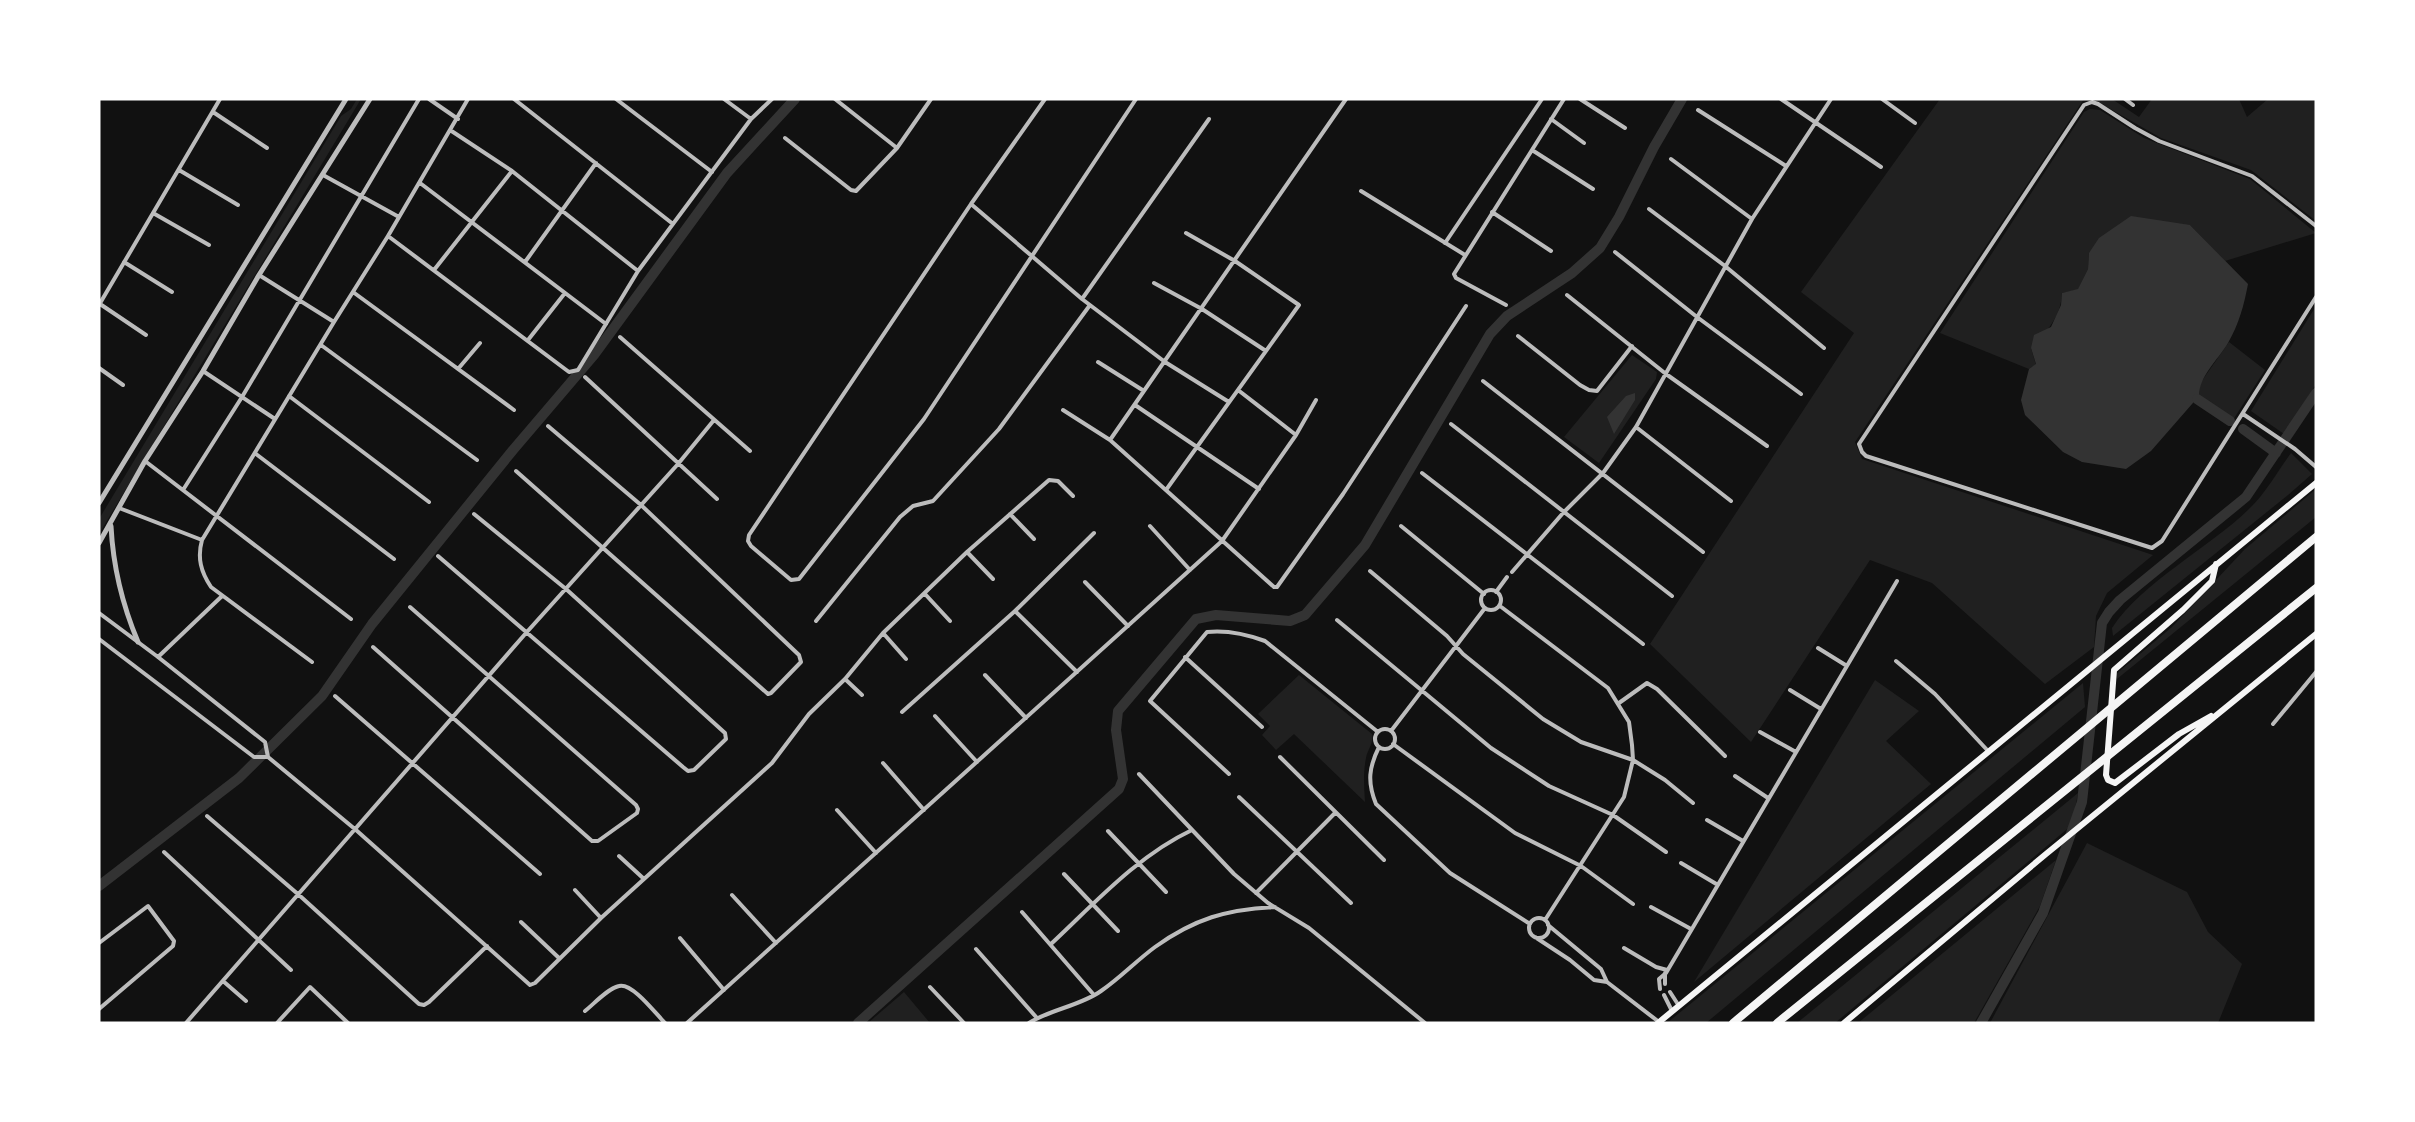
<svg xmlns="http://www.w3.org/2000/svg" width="2415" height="1122" viewBox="0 0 2415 1122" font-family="'Roboto Condensed',sans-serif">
<rect width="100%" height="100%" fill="#111"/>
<path fill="#202020" d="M 357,99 L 361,99 L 99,534 L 99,519 L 341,116 L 351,109 Z
M 1940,99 L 2084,99 L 1855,442 L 1862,459 L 2153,555 L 2107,593 L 2096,616 L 2094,647 L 2045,684 L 1932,583 L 1870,560 L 1751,742 L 1650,644 L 1854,333 L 1801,292 Z
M 2093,99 L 2112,99 L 2139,117 L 2152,99 L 2239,99 L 2247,117 L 2268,99 L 2316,99 L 2316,221 L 2251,170 L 2161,138 Z
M 2090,109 L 2100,110 L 2144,138 L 2250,179 L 2316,233 L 2225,261 L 2190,225 L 2089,253 L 2088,269 L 2078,290 L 2062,293 C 2061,317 2047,331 2031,348 L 2036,365 L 2029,369 L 1940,333 L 2084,112 Z
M 2316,306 L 2316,384 L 2284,434 L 2251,411 Z
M 2229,342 L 2265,370 L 2233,420 L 2199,396 L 2199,385 Z
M 1632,355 L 1657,372 L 1656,379 L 1599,463 L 1564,437 Z
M 2291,453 L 2312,474 L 2288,495 L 2113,636 L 2112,628 C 2143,581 2208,549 2249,509 C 2265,494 2277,472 2291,453 Z
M 2316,489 L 2316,517 L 2117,679 L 2116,674 L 2172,627 L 2245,549 Z
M 1299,675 L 1372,734 C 1374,744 1368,748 1366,758 C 1363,773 1364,787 1365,802 L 1294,734 L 1276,750 L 1262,735 L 1270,726 L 1258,714 Z
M 1875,680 L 1919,711 L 1886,741 L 1931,784 L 1694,982 Z
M 2083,683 L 2085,707 L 1706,1023 L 1667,1023 Z
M 2078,793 L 2072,825 L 1835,1023 L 1797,1023 Z
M 2087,843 L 2187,892 L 2208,932 L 2242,964 L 2218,1023 L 1990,1023 Z
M 2056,860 L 2040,906 L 1974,1023 L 1858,1023 Z
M 904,992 L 930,1023 L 868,1023 Z"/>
<path fill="#333" d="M 2131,216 L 2190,225 L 2248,284 C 2244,305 2239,324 2228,343 C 2218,360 2199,376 2199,396 L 2151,451 L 2126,469 L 2082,462 L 2063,452 L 2025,415 L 2021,400 L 2029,369 L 2036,364 L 2031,348 L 2034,335 L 2051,327 L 2061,305 L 2062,293 L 2078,289 L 2088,269 L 2089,253 L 2099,238 Z
M 1635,393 L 1635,400 L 1614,434 L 1607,417 L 1626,396 Z"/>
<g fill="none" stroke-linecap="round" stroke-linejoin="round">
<path stroke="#333" stroke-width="10" d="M 2197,399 L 2230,421
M 2243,429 L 2276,453
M 99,886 L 239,778 L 322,696 L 372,624 L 513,450 L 594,355 L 727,173 L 795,99
M 858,1023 L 1119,789 L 1123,779 L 1116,730 L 1118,711 L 1196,619 L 1216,615 L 1290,621 L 1305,615 L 1365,545 L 1490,334 L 1507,316 L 1572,273 L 1600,248 L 1619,217 L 1654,147 L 1682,99
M 1981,1023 L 2043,913 L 2082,802 L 2102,623 L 2109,612 L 2120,600 L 2246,497 L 2316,393"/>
<path stroke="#bcbcbc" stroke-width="4" d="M 429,99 L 458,119
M 514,99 L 673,224
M 616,99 L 712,172
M 724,99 L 751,119
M 835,99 L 897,148
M 1045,99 L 971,204 L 749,535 L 748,541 L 751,546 L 791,580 L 799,579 L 924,419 L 1136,99
M 1580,99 L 1625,128
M 1781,99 L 1881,167
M 1882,99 L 1915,123
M 2125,99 L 2133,105
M 1698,110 L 1786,166
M 213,112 L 267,148
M 1551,119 L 1584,143
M 450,130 L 512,171 L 638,271
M 785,138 L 851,190 L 856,191 L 897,148 L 931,99
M 1532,150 L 1593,189
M 1671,159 L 1752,219
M 179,170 L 238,205
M 323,175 L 399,217
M 420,183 L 606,324
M 1361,191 L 1465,255
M 971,204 L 1082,299 L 1165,362 L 1229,402
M 1649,209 L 1725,266 L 1824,348
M 1492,212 L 1551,251
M 153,213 L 209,245
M 2316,226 L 2252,176 L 2159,141 L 2135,128 L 2098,104 L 2092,102 L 2084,105 L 1859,444 L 1862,452 L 1866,456 L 2152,548 L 2162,541 L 2316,297
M 388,236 L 569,372 L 578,370 L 638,271 L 751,119 L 772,99
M 1445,243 L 1542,99
M 1615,252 L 1697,317 L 1801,394
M 124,262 L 172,292
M 525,262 L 596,163
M 434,270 L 512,171
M 259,275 L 334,322
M 1154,283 L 1202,309 L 1266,351
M 353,292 L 514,410
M 1567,295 L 1666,374 L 1767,446
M 1082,299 L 1209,119
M 100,304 L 146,335
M 99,305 L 220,99
M 1506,305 L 1456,278 L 1454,274 L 1564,99
M 1518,336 L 1580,385 L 1589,390 L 1597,391 L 1632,346
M 620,337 L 750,451
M 528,340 L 565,293
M 321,345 L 477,460
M 1098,362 L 1144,391
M 99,368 L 123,385
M 458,369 L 480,343
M 203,371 L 275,419
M 585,377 L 717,499
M 1483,381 L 1703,552
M 1238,390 L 1296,435
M 289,396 L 429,502
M 1135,405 L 1259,489
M 1063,410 L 1110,440 L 1274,587 L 1277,587 L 1343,494 L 1466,306
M 2243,414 L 2295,449 L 2316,467
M 1451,424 L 1672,596
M 1636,427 L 1731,501
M 1110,440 L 1346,99
M 256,454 L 394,559
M 145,461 L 351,619
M 516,471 L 768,694 L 771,693 L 801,662 L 799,655 L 641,505 L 548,426
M 1422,473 L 1643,644
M 183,490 L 242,397 L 419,99
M 1166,490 L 1299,305 L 1235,261 L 1186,233
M 119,508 L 202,540
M 1010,514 L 1034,539
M 1150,526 L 1190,570
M 1401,526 L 1484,594
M 967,552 L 993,579
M 438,556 L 683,767 L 688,771 L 694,770 L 726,739 L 725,733 L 566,589 L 474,514
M 1370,571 L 1447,636 L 1463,654 L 1543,719 L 1581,742 L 1633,760 L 1665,780 L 1693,803
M 1512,572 L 1563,513 L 1603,473 L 1636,427 L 1752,219 L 1831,99
M 1085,582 L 1128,626
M1481 600a10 10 0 1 1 20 0a10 10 0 1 1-20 0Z
M 1496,592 L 1507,577
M 925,594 L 950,621
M 1500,606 L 1608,688 L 1629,722 L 1632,745 L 1633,760 L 1624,797 L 1545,920
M 1015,611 L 1077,672
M 99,613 L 158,657 L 265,742 L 268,757 L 356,830 L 530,985 L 535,983 L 601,918 L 772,763 L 809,714 L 845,679 L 883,633 L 967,552 L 1049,480 L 1058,481 L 1073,496
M 1337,620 L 1491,748 L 1549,786 L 1613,815 L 1666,852
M 816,621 L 900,517 L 913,506 L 933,501 L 999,429 L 1090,305
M 883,633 L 906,659
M 99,639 L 254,757 L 268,757
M 373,647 L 592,841 L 598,841 L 637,813 L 638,809 L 636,805 L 410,607
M 1818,648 L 1847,666
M 158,657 L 221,597
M 1185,657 L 1262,727
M 1896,661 L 1935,694 L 1989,752
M 312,662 L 211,587 C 201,572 197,558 202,540 L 334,322 L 388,236 L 468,99
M 985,675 L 1026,718
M 845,679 L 862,695
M 1790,690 L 1821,709
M 335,696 L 540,874
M 1619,703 L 1647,683 L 1657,689 L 1725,756
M 902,712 L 1015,611 L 1094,533
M 935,716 L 977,762
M 2273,724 L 2316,672
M1375 739a10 10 0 1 1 20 0a10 10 0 1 1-20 0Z
M 1391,731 L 1485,608
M 1760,732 L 1796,752
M 1393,744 L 1515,833 L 1581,866 L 1633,904
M 1379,747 C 1369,767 1367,782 1376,804 L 1450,873 L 1530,924
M 1280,757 L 1384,860
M 883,763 L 924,810
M 1139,774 L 1234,874 L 1268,903 L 1309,928 L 1425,1023
M 1229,774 L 1150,701 L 1207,632 C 1226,630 1246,634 1265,641 L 1378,732
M 1735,776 L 1768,798
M 1239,797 L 1351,903
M 837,810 L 876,853
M 207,816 L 299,895 L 419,1004 L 424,1005 L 429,1002 L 487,946
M 1707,820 L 1743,841
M 1108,831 L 1166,892
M 164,852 L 291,970
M 619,856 L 644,879
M 1681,863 L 1718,885
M 1064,874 L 1118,931
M 575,890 L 601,918
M 1256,893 L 1335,813
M 732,895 L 776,943
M 1651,907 L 1691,929
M 1022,912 L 1094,995
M1529 928a10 10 0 1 1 20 0a10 10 0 1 1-20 0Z
M 521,922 L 559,958
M 1548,925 L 1601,969 L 1607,982 L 1659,1022
M 1535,937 L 1570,960 L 1594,980 L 1607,982
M 680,938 L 724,990
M 99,943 L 148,906 L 174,941 L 173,946 L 99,1009
M 1051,944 C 1095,903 1137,856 1192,830
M 1624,948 L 1656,967 L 1667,970
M 976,949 L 1037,1018
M 223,981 L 246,1001
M 1665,984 L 1665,973
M 930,987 L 964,1023
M 1660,989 L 1659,979 L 1666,973 L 1897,581
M 1670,992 L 1679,1006
M 1664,995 L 1672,1011
M 585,1011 C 594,1004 607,989 619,986 C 632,982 656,1014 665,1023
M 186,1023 L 526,633 L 678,464 L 714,420
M 277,1023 L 310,987 L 348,1023
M 687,1023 L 1222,541 L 1296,435 L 1316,400
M 1029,1023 C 1051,1009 1080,1006 1101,991 C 1120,978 1136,961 1155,947 C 1194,919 1227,909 1275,907"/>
<path stroke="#bcbcbc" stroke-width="5" d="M 99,503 L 346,99
M 111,526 C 113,566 122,604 138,642
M 99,543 L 145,461 L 203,371 L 259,275 L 370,99"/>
<path stroke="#f5f5f5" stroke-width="6" d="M 2211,716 L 2179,734 L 2115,783 L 2108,780 L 2106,775 L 2114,670 L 2183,610 L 2212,581 L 2216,564
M 1658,1023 L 2316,483
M 1844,1023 L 2046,854 L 2316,634"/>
<path stroke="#f5f5f5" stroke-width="8" d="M 1733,1023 L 2316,537
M 1777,1023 L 2316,588"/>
</g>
<rect width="2415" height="1122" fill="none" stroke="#ffffff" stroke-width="201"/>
</svg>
